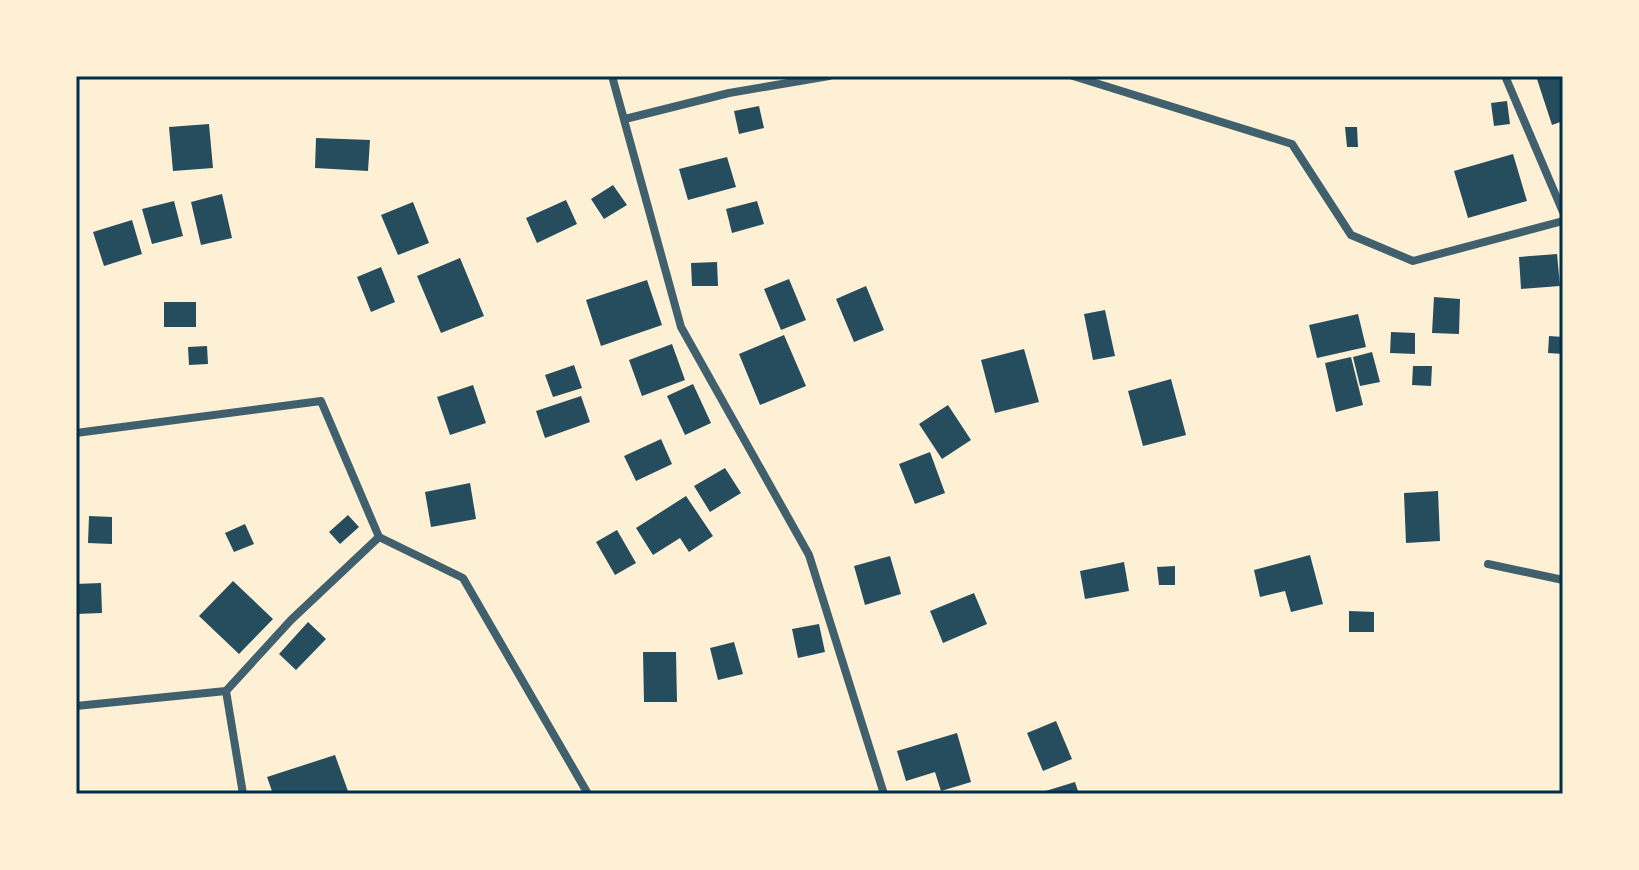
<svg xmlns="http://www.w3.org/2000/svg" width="1639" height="870" viewBox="0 0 1639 870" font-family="'DM Sans',sans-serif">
<rect width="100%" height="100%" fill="#fdf0d5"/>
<path fill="#264d5e" d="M 1536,76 L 1563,76 L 1563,121 L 1552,125 Z
M 1507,101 L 1510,124 L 1494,126 L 1491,103 Z
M 759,106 L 764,128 L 739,134 L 734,111 Z
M 209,124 L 213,168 L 173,171 L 169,127 Z
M 1345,127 L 1357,127 L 1358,147 L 1347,147 Z
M 316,138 L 370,140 L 368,171 L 315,168 Z
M 1513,154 L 1527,201 L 1468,218 L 1454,171 Z
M 727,157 L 736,187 L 688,200 L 679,169 Z
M 613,185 L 627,205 L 604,219 L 591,199 Z
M 222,194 L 232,238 L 201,245 L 191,202 Z
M 566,200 L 577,224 L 537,243 L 526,218 Z
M 174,201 L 183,236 L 152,244 L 142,209 Z
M 757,201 L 764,224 L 732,233 L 726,209 Z
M 413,202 L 429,243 L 398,255 L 381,215 Z
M 132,220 L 142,254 L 104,266 L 93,232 Z
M 1557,254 L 1560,286 L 1521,289 L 1519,257 Z
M 460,258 L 484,316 L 441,333 L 417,276 Z
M 717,262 L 718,286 L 692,286 L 691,263 Z
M 381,267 L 395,302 L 371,312 L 357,277 Z
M 789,279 L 806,320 L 781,330 L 764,289 Z
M 647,280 L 662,325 L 601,346 L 586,300 Z
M 866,286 L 884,330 L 854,342 L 836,299 Z
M 1434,297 L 1460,299 L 1459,334 L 1432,333 Z
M 164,302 L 196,302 L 196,327 L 164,327 Z
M 1105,310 L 1115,356 L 1093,360 L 1084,314 Z
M 1358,314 L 1366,347 L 1317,358 L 1309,325 Z
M 1391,332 L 1415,333 L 1415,354 L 1390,353 Z
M 784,335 L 806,386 L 760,405 L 739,354 Z
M 1549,336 L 1563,337 L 1563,354 L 1548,353 Z
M 672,344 L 685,380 L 642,396 L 629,360 Z
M 207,346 L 208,364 L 189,365 L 188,347 Z
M 1024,349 L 1039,402 L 995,413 L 981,360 Z
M 1372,352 L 1380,382 L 1360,386 L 1353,357 Z
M 1351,357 L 1363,405 L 1336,412 L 1325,363 Z
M 574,365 L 582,388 L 553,397 L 545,375 Z
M 1413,366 L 1432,366 L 1431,386 L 1412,385 Z
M 1171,379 L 1186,435 L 1143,446 L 1128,391 Z
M 693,384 L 711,423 L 685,435 L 667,396 Z
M 473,385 L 486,423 L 450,435 L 437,397 Z
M 581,396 L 590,422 L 545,438 L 536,411 Z
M 948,405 L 971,440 L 942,459 L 919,424 Z
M 661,439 L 672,464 L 636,481 L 624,456 Z
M 930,452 L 945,493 L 915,504 L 899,464 Z
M 725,468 L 741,493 L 710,512 L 694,486 Z
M 470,483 L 476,519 L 431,527 L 425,492 Z
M 1438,491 L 1440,541 L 1406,543 L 1404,493 Z
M 686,496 L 713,536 L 689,552 L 680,538 L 653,555 L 636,528 Z
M 348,515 L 359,527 L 340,544 L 329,532 Z
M 89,516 L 112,517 L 112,544 L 88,543 Z
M 245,524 L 254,544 L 234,552 L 225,533 Z
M 617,530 L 636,563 L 615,575 L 596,542 Z
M 1310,555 L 1323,604 L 1291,612 L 1285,591 L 1260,597 L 1254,570 Z
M 890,556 L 901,594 L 865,605 L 854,566 Z
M 1124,562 L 1129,591 L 1085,599 L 1080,571 Z
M 1175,566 L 1175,585 L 1159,585 L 1157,567 Z
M 233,581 L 273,619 L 239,654 L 199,616 Z
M 101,583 L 102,613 L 76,614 L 76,584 Z
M 974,593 L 987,624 L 943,643 L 930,611 Z
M 1349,611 L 1374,612 L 1374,632 L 1349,632 Z
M 308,622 L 326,639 L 296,670 L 279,654 Z
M 819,624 L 825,652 L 798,658 L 792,629 Z
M 734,642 L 743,674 L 718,680 L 710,648 Z
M 643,652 L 676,652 L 677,702 L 644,702 Z
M 1056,721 L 1072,759 L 1043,771 L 1027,733 Z
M 957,733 L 971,782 L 941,791 L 935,772 L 906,781 L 897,751 Z
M 335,755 L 349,794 L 273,794 L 267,777 Z
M 1075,782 L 1079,794 L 1039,794 L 1039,793 Z"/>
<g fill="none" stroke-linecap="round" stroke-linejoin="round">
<path stroke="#3f606c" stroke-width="8" d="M 612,76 L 681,327 L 809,555 L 884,794
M 1073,76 L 1292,144 L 1351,235 L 1413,261 L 1563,221
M 1505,76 L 1563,212
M 625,119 L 729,93 L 829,76
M 76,433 L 321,401 L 379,537 L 463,578 L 588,794
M 1488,564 L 1563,580
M 226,691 L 243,794
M 76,706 L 226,691 L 291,620 L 379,537"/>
</g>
<rect width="1639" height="870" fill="none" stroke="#fdf0d5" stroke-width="156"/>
<rect x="78" y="78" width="1483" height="714" fill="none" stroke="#003049" stroke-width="3"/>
</svg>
